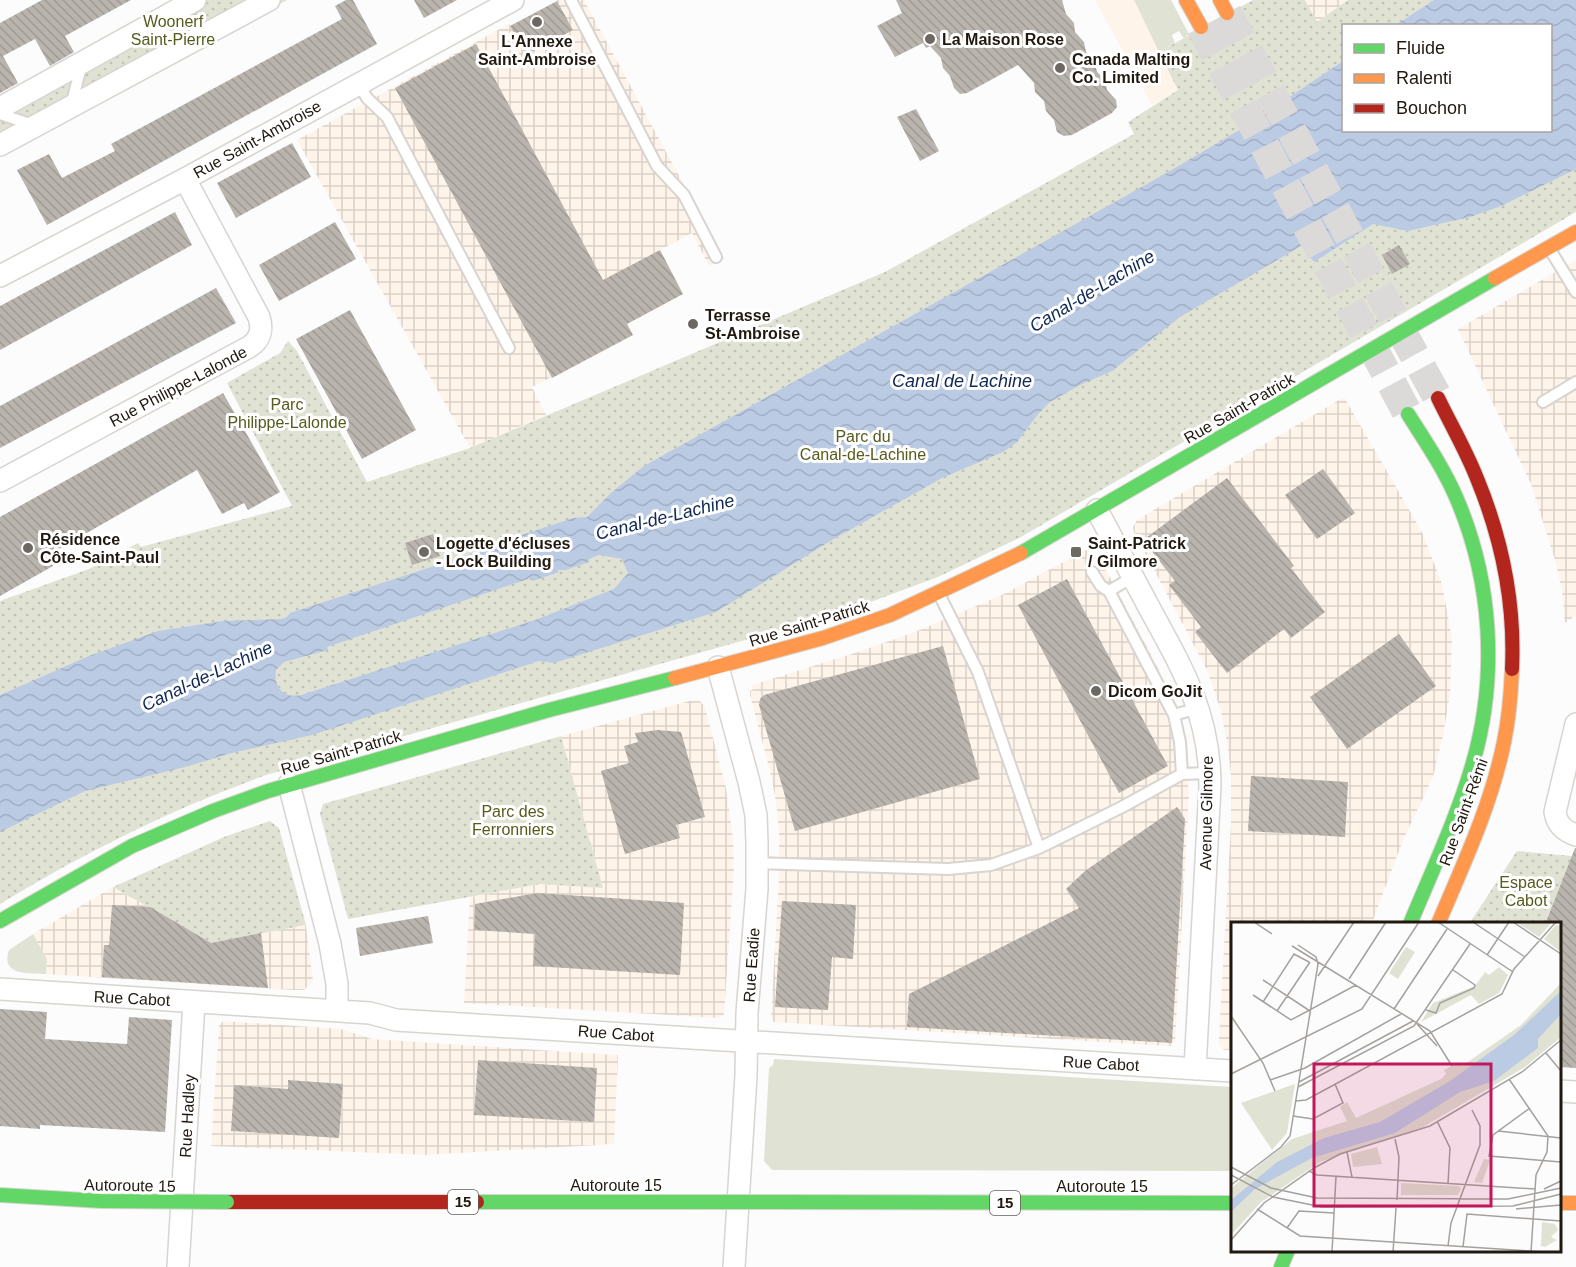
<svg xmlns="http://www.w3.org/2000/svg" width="1576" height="1267" viewBox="0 0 1576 1267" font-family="Arial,sans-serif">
<defs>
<pattern id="industrial-grid" width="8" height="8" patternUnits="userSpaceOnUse" patternTransform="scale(1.5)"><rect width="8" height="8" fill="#fef4ea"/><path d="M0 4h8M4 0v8" fill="none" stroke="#d9d1c8"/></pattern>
<pattern id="park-dots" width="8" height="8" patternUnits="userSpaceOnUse" patternTransform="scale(1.5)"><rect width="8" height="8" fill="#e0e3d4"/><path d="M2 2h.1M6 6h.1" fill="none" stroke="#c0c2b5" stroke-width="1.8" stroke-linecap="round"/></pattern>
<pattern id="water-waves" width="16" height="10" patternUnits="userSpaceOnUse" patternTransform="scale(1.5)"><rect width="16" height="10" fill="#bccbe4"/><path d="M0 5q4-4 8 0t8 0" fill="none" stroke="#a1aec3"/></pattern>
<pattern id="building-back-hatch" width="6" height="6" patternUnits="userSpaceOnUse" patternTransform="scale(1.5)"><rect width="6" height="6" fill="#bab4ae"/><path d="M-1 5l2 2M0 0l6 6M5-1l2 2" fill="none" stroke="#a09a95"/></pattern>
</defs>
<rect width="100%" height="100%" fill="#fcfcfc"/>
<path fill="#fef4ea" d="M 1095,0 L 1134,0 L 1178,90 L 1152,105 Z"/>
<path fill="url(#industrial-grid)" d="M 556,0 L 584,0 L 724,259 L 709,266 L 692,233 L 660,250 L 683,294 L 627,324 L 633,335 L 532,387 L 546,415 L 470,448 L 297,140 L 509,24 L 526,55 L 572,30 Z
M 1305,0 L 1348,0 L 1317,22 Z
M 1576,260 L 1576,615 L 1565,623 L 1562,590 L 1555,560 L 1531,484 L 1458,329 Z
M 1344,397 L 1422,532 L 1442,584 L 1452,639 L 1450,694 L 1443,736 L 1433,777 L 1403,840 L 1372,923 L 1232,924 L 1232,1050 L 1224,1050 L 1219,1045 L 1219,1039 L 1231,823 L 1231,775 L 1228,748 L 1221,711 L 1207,670 L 1134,532 L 1133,527 L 1137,520 L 1142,517 Z
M 1086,550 L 1093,551 L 1099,557 L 1156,664 L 1176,709 L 1184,743 L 1189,794 L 1175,1043 L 1170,1046 L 774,1022 L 771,1018 L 779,876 L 779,833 L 776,801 L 770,771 L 750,695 L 750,691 L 753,689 L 752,685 L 858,652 L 915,632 L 1004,594 Z
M 693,700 L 699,700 L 705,707 L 726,788 L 733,839 L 734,869 L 724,1014 L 720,1018 L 464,1003 L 470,897 L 540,884 L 603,888 L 561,736 Z
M 113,887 L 211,943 L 306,925 L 313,981 L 304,990 L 292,990 L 46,974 L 47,959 L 33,934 Z
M 223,1021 L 341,1029 L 372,1039 L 385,1040 L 618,1055 L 614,1144 L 426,1155 L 211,1146 L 219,1026 Z"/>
<path fill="#e0e3d4" d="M 1134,0 L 1171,0 L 1189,34 L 1184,39 L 1179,31 L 1172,35 L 1175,43 L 1159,52 Z
M 33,934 L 47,959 L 46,974 C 29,973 0,976 9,950 Z
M 774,1059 L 1232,1087 L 1232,1171 L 772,1170 L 764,1161 L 769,1068 L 773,1065 Z"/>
<path fill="url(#park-dots)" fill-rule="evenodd" d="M 172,0 L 287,0 L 0,156 L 0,96 Z
M 1253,0 L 1305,0 L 1317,22 L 1348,0 L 1576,0 L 1576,212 L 1021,537 L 938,577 L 841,613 L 266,775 C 172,809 85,852 0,904 L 0,601 L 89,569 L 138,543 L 141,547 L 292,506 L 227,383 L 280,353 L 288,341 L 297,351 L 367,482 L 470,448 L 885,272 L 1134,134 L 1128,122 L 1178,90 L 1159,52 ZM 1344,26 L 1550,26 L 1550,130 L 1344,130 Z
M 561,736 L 603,888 L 540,884 L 348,919 L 320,814 L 323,804 Z
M 270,821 L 279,828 L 306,925 L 211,943 L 113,887 L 224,837 Z
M 1517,851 L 1572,856 L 1545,923 L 1469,924 Z"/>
<path fill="url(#water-waves)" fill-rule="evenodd" d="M 1434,0 L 1576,0 L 1576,169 L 1501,206 L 1470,217 L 1408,231 L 1373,224 L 1314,262 L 1301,246 L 1180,317 L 1112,371 L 1080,385 L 1050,402 L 1039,413 L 1017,442 L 1003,452 L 942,478 L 832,540 L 716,612 L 554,663 L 539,661 L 312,735 L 232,753 L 185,767 L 85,791 L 0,832 L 0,695 L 89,656 L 158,631 L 223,621 L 282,619 L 287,617 L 290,613 L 517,539 L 519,536 L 573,518 L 587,517 L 612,492 L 644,466 L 1170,171 L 1246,126 L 1343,61 L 1344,130 L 1550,130 L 1550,26 L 1396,25 ZM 599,555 L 622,559 L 628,573 L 614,589 L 535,620 L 301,695 C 284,699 273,687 276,670 L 284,662 L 328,650 L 327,647 L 531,578 L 533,581 L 559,572 L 557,570 L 566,570 L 589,562 L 589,559 Z"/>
<path fill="url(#building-back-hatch)" d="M 42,0 L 131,0 L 65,36 L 74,52 L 50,66 L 35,39 L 3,56 L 18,83 L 0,93 L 0,23 Z
M 346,0 L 353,0 L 377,44 L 47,225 L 17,170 L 49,154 L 62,178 L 115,151 L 111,144 L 342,19 L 335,6 Z
M 414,0 L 457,0 L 424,18 Z
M 896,0 L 1062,0 L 1066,14 L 1074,23 L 1075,32 L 1084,42 L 1086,52 L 1094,61 L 1097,72 L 1105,80 L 1107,90 L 1116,100 L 1117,107 L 1112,113 L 1072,135 L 1064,136 L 1057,132 L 1054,120 L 1046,111 L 1044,101 L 1035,92 L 1034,83 L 1018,65 L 967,93 L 960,94 L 954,88 L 950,76 L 943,68 L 941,58 L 930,46 L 926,48 L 923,43 L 895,57 L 877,26 L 902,13 Z
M 557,1 L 573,30 L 526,55 L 510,26 Z
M 476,44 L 603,280 L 660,250 L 683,294 L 627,324 L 633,335 L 552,378 L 395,88 Z
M 916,109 L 939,151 L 920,161 L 897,117 Z
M 292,143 L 311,177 L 236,218 L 217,183 Z
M 175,212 L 192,245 L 0,350 L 0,306 Z
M 335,222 L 356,259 L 279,301 L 259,265 Z
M 1399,245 L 1410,264 L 1392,274 L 1382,255 Z
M 216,288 L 236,323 L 0,448 L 0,406 Z
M 350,310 L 416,430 L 362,459 L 296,339 Z
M 223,393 L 280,492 L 248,510 L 244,503 L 222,514 L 197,470 L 57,550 L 61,556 L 55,559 L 56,561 L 52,563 L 53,566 L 0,596 L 0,517 Z
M 1323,469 L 1355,513 L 1317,539 L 1285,495 Z
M 1227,478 L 1294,566 L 1291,568 L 1325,612 L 1291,638 L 1284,629 L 1227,673 L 1195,632 L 1201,627 L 1169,585 L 1175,581 L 1143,540 Z
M 433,534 L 440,556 L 412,565 L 405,543 Z
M 1067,579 L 1168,766 L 1119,793 L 1018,605 Z
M 1399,634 L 1436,686 L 1347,749 L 1310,697 Z
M 943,646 L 980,779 L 795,831 L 759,705 L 760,699 L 764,695 Z
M 658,730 L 681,732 L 705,817 L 676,825 L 680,838 L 625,854 L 601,771 L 629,763 L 624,746 L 638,742 L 635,733 Z
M 1251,776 L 1348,782 L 1345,837 L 1248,831 Z
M 1177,807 L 1185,819 L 1172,1043 L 907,1027 L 909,994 L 1079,908 L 1066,889 L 1085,871 Z
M 1575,848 L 1576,848 L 1576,1068 L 1560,1067 L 1560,924 L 1545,924 Z
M 537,893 L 684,903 L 680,975 L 533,966 L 535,934 L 474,930 L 475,904 Z
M 782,901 L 856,905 L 853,959 L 832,957 L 828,1010 L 775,1007 Z
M 112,905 L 150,907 L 211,943 L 261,933 L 268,988 L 102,977 L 104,945 L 109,945 Z
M 428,916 L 433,943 L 360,956 L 356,928 Z
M 0,1009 L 47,1012 L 45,1039 L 127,1044 L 129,1017 L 172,1020 L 165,1132 L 40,1125 L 40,1129 L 0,1126 Z
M 478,1060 L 597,1068 L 594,1122 L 474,1115 Z
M 288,1080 L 343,1084 L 339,1138 L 231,1131 L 234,1085 L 288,1089 Z"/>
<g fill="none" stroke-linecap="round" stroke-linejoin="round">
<path stroke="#dbdad9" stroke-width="30" stroke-dasharray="30 15" stroke-linecap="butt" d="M 1227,13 L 1438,398
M 1201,27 L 1408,414"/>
<g stroke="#d8d4cf" stroke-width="14">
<path id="lane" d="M 571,0 L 657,166 L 684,195 L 716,257
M 149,27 L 187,43
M 359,84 L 367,98 L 387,117 L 509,348
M 71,106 L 82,63
M 0,114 L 36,126
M 1549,248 L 1576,292
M 1543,402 L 1576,382
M 1092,572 L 1101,586 L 1109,591 L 1174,715 L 1198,708
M 1109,591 L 1133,577
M 939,594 L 978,672 L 1039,848
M 1174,715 L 1180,742 L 1182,774 L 1210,773
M 757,863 L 948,869 L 991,865 L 1039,848 L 1122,807 L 1182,774"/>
</g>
<g stroke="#d8d4cf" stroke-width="24">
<path id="street" d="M 0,108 L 195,0
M 0,145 L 269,0
M 0,276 L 185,179 L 513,0
M 0,481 L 249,347 C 260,340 263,330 259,317 L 185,179
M 1097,510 C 1115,544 1133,577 1151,611 C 1184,671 1210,716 1210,786 L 1195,1069
M 718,667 L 749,782 L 756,815 L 757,843 L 757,889 L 747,1013 L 746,1076 L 734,1267
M 1576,724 L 1555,812 C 1557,825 1564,831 1576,835
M 289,784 L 330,944 L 337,984 L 337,1011
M 0,989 L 370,1013 L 396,1020 L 1232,1071
M 1560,1091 L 1576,1092
M 178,1267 L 194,1002"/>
</g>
<g stroke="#d8d4cf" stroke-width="16">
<path id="fast" d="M 1408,414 C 1425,441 1443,467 1456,497 C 1492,580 1498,676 1473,763 C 1457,818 1432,871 1410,924
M 1021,553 L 1495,278
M 0,921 L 132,846 L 213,811 L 268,791 L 549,710 L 675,678
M 477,1202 L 699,1202
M 777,1202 L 1232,1203
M 1281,1267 L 1288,1250"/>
</g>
<g stroke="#d8d4cf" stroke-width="16">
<path id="slow" d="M 1186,0 L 1201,27
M 1220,0 L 1227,13
M 1495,278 L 1576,232
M 675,678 L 823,638 L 890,615 L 1021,553
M 1438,924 C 1463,865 1491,806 1504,742 C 1509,718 1511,694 1512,669
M 1560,1203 L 1576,1203"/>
</g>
<g stroke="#d8d4cf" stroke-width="16">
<path id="jam" d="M 1438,398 C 1451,425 1467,452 1478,481 C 1502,540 1515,605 1512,669
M 227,1202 L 477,1202"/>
</g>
<use href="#lane" stroke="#fff" stroke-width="10"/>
<use href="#street" stroke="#fff" stroke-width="21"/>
<use href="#fast" stroke="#63d668" stroke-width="14"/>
<use href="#slow" stroke="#ff974d" stroke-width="14"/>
<use href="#jam" stroke="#b3261e" stroke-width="14"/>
<g stroke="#d8d4cf" stroke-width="16" stroke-linecap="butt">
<path id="fast-bridge" d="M 0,1195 L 101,1201 L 227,1202
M 699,1202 L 777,1202"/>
</g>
<use href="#fast-bridge" stroke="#63d668" stroke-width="14"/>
</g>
<g fill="#6e6863" stroke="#fff" stroke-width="2">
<circle cx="537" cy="22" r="6"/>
<circle cx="930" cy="39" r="6"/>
<circle cx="1060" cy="68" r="6"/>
<circle cx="693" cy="324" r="6"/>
<circle cx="28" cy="548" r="6"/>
<circle cx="424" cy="552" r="6"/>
<rect x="1070" y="546" width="12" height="12" rx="3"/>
<circle cx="1096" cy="691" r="6"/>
</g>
<g text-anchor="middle" stroke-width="6" stroke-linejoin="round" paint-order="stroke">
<g fill="#fff" stroke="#645e58" stroke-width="1.5">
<rect x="448" y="1190" width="30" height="24" rx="4.5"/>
<rect x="990" y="1191" width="30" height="24" rx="4.5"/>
</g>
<g font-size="15" font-weight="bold" fill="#211910">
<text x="463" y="1207">15</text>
<text x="1005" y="1208">15</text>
</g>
<g font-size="16" fill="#565c1c" stroke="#fff">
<text x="173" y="27">Woonerf<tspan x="173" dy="18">Saint-Pierre</tspan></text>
<text x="287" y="410">Parc<tspan x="287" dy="18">Philippe-Lalonde</tspan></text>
<text x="863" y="442">Parc du<tspan x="863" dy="18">Canal-de-Lachine</tspan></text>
<text x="513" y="817">Parc des<tspan x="513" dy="18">Ferronniers</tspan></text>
<text x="1526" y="888">Espace<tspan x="1526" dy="18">Cabot</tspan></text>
</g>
<g font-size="16" font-weight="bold" fill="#211910" stroke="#fff" text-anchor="start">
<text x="942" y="45">La Maison Rose</text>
<text x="537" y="47" text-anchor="middle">L'Annexe<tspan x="537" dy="18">Saint-Ambroise</tspan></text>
<text x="1072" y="65">Canada Malting<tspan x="1072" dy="18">Co. Limited</tspan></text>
<text x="705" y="321">Terrasse<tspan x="705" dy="18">St-Ambroise</tspan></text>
<text x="40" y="545">Résidence<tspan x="40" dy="18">Côte-Saint-Paul</tspan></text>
<text x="436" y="549">Logette d'écluses<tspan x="436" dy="18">- Lock Building</tspan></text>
<text x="1088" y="549">Saint-Patrick<tspan x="1088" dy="18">/ Gilmore</tspan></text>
<text x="1108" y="697">Dicom GoJit</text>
</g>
<g font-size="16" fill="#211910" stroke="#fff">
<text transform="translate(257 139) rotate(-29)" y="6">Rue Saint-Ambroise</text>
<text transform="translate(178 386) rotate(-28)" y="6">Rue Philippe-Lalonde</text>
<text transform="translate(1239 408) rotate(-30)" y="6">Rue Saint-Patrick</text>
<text transform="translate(809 623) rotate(-17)" y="6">Rue Saint-Patrick</text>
<text transform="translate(341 752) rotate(-16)" y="6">Rue Saint-Patrick</text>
<text transform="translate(1463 812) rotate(-70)" y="6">Rue Saint-Rémi</text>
<text transform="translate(1206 813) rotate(-89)" y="6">Avenue Gilmore</text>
<text transform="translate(751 965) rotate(-86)" y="6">Rue Eadie</text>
<text transform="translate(132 998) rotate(3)" y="6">Rue Cabot</text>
<text transform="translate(616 1033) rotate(4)" y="6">Rue Cabot</text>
<text transform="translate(1101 1063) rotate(3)" y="6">Rue Cabot</text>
<text transform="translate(187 1116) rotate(-87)" y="6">Rue Hadley</text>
<text transform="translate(130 1185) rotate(1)" y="6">Autoroute 15</text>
<text x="616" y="1191">Autoroute 15</text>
<text x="1102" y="1192">Autoroute 15</text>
</g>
<g font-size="18" font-style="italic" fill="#0f2854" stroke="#fff">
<text transform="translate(1092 291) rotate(-31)" y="6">Canal-de-Lachine</text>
<text x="962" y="387">Canal de Lachine</text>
<text transform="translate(665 517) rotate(-14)" y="6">Canal-de-Lachine</text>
<text transform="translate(207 676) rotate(-25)" y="6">Canal-de-Lachine</text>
</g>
</g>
<g transform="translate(1231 922)">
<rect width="330" height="330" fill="#fcfcfc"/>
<path d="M 170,261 L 228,264 L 230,267 L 227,273 L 170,273 Z" fill="#e0e3d4"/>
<path d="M 285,0 L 321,0 L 308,15 ZM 325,3 L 330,4 L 330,30 L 313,17 ZM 175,25 L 184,30 L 167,57 L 158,51 ZM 268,45 L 277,53 L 268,71 L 248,82 L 240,73 L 190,100 L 202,81 L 244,64 L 254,50 L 258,53 ZM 330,61 L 330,115 L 294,145 L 192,205 L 89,240 L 30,280 L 0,313 L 0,266 L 61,217 L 116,199 L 109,185 L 116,180 L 125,196 L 210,157 L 215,152 L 213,148 L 228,140 L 231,144 L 290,103 ZM 64,162 L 56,211 L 41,228 L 10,181 ZM 146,225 L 151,242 L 122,245 L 120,232 ZM 253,237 L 259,238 L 251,261 L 243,260 ZM 311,300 L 324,302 L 327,308 L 320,315 L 326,318 L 314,325 L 310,324 Z" fill="#e0e3d4"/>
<path d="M 330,69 L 330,92 L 307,117 L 307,126 L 263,159 L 229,170 L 164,211 L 81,236 L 24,267 L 0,290 L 0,278 L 46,240 L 93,216 L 149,200 L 219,159 L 283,113 Z" fill="#bccbe4"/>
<path fill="none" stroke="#a4a19e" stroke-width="1.5" d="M 23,0 L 41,12M 207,0 L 282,50M 242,0 L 294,35M 282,0 L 330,32M 61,24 L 199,109 L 221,144M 256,33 L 278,0M 87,54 L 123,0M 118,57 L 155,0M 32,58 L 79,89M 22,73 L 60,98 L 125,63M 32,80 L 63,32 L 78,40M 163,87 L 216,7M 195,88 L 205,91 L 209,81 L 243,66 L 244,63 L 222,48M 46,89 L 79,40M 0,94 L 32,141 L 44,169M 186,102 L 206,124M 315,131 L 330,149M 0,152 L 131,87 L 188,0M 278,157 L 317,214 L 316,230 L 305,253 L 300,330M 39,158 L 74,146 L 170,92M 68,160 L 182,99M 67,165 L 183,104 L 239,22M 65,179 L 75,178 L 271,72 L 283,47 L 325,0M 299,186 L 262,213 L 258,234 L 330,240M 62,194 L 82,197 L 112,181 L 104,162M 206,199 L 219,226 L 217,262M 267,209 L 330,216M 164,217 L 168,235 L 166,278M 116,230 L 121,255M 0,245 L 40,266 L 86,276 L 277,277 L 330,266M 78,249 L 86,253 L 304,267M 0,253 L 42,275 L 91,285 L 282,284 L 330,272M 0,263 L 50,225 L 59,214 L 87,42 L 85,35 L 67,23M 313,267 L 330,259M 26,287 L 69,314 L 314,330M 285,287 L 330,283M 56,306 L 68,289 L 103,291M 0,318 L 33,281 L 83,246 L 109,232 L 199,204 L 291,150 L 330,118M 217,324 L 220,301 L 249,223 L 249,204 L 241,188M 232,325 L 236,292 L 330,299M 101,330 L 105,254M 162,330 L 165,286"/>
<path fill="#c2185b" fill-opacity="0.15" stroke="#c2185b" stroke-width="3" d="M 83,142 L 260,142 L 260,284 L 83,284 Z"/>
<rect width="330" height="330" fill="none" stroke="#211910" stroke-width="3"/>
</g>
<rect x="1342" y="24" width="210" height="108" fill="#ffffff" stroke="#a6a39f" stroke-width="1.5"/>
<rect x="1354" y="44" width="30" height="9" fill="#63d668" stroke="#a6a39f" stroke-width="1.5"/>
<text x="1396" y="54" font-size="18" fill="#211910">Fluide</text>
<rect x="1354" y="74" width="30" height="9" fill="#ff974d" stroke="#a6a39f" stroke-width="1.5"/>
<text x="1396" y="84" font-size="18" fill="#211910">Ralenti</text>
<rect x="1354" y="104" width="30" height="9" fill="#b3261e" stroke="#a6a39f" stroke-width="1.5"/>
<text x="1396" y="114" font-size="18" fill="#211910">Bouchon</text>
</svg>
